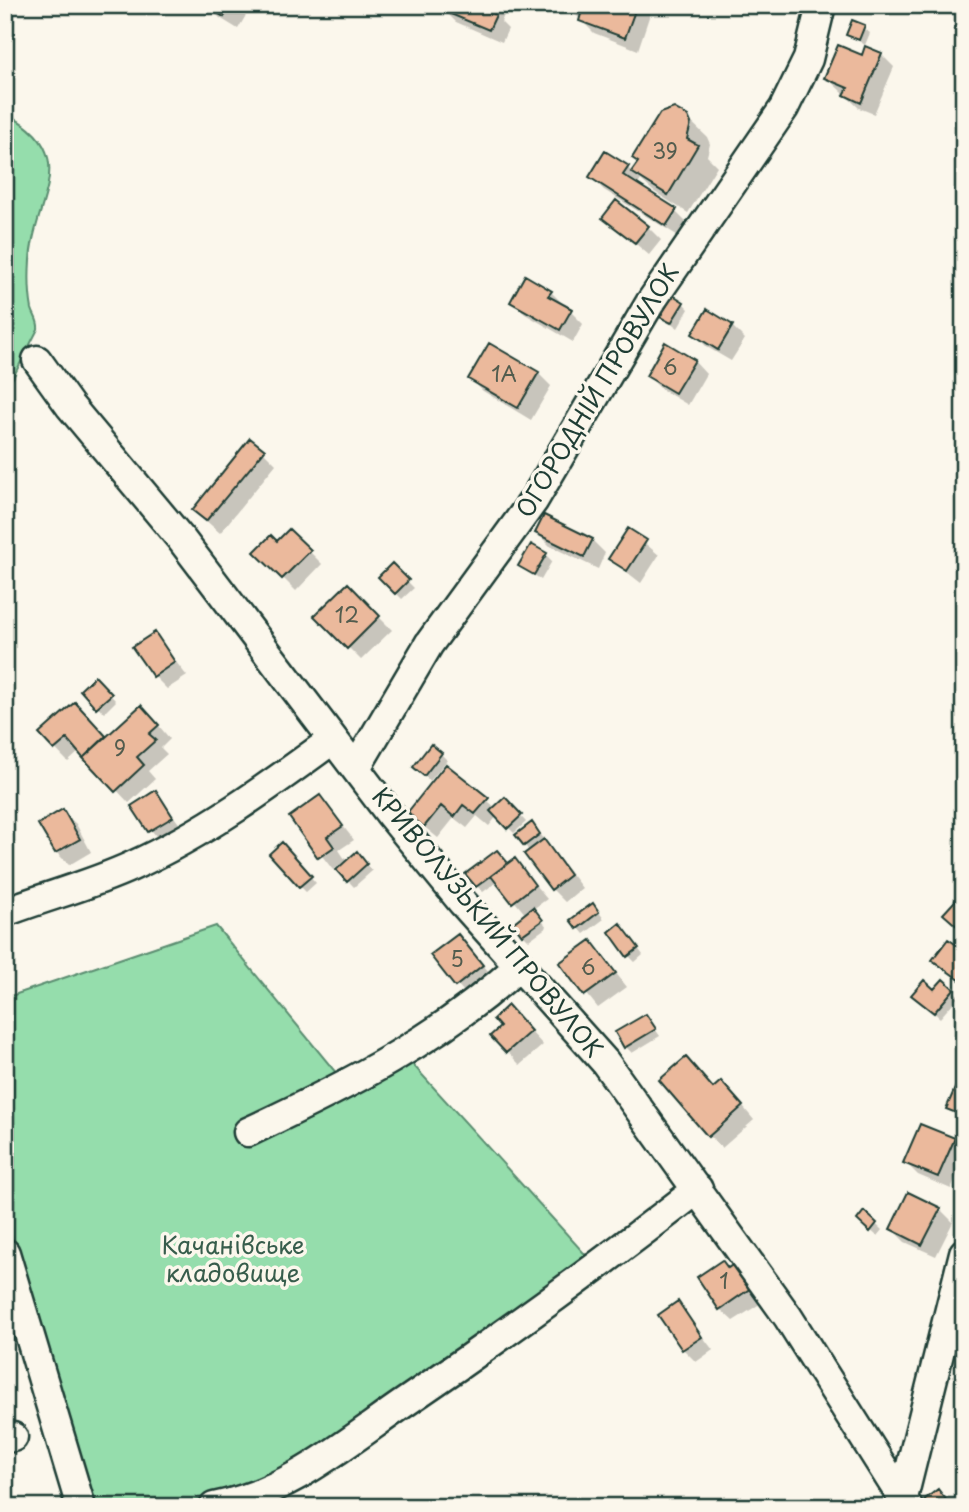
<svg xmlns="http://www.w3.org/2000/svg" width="969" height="1512" viewBox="0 0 969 1512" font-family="'Playpen Sans',sans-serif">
<rect width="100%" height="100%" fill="#fbf7ec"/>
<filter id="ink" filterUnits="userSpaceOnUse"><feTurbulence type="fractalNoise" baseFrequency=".0143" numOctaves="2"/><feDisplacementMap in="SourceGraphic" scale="14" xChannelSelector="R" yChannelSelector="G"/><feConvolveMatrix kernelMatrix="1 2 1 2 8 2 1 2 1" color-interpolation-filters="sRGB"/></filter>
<g filter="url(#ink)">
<path fill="#95ddac" stroke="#5a8d70" stroke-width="2" d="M 5,113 C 85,154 33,201 30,260 C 29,275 29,293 32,309 C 34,316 39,321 38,329 L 5,393 Z
M 216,926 L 350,1090 L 406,1057 L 593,1263 L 299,1466 L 239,1492 L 162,1507 L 93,1507 L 15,1254 L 5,1185 L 5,998 Z"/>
<path fill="#0003" d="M 207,5 L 252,5 L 238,29 L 220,18 Z
M 445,5 L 500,5 L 506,11 L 501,22 L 508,29 L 502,42 L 456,22 L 443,9 Z
M 586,5 L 653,5 L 638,50 L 594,33 L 569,8 Z
M 853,22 L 870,33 L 865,45 L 848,34 Z
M 881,54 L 894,67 L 874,114 L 859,108 L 826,77 L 863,57 Z
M 667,111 L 681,112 L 707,137 L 710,144 L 707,156 L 717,166 L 688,213 L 653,191 L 641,180 L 637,186 L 675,211 L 688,224 L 680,237 L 604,190 L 591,177 L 628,168 L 633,173 Z
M 605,218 L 648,227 L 661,240 L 649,255 Z
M 551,292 L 583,324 L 573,342 L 525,314 L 512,302 Z
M 683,303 L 689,309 L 678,328 L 662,316 Z
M 732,326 L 745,339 L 731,361 L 707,347 L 694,334 Z
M 694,361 L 706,374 L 688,405 L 661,389 L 648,376 Z
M 538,373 L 551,386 L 531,420 L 483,391 L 470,379 Z
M 263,451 L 276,464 L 220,533 L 194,510 Z
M 629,530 L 659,555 L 641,583 L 610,559 Z
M 289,531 L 322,564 L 296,591 L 257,552 L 277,543 Z
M 537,533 L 592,540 L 605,553 L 598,569 L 550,546 Z
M 546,555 L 552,561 L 541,580 L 521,565 Z
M 392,566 L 414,588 L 402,599 L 380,577 Z
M 348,586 L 392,630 L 361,660 L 317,616 Z
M 154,634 L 187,676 L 167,689 L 154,676 Z
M 95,679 L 116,701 L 104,713 L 82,690 Z
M 88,717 L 107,738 L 154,720 L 170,739 L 161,748 L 167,754 L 148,771 L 155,779 L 129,803 L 80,751 L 68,762 L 41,734 Z
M 441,754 L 447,760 L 430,781 L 421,773 Z
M 447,766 L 496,808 L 505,800 L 526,822 L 514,833 L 497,816 L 489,826 L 477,816 L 467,828 L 454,818 L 438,838 L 422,825 Z
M 156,793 L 184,830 L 162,844 L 134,807 Z
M 320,797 L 354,840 L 339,850 L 347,862 L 362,860 L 372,871 L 354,887 L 338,870 L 346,861 L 333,870 L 292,817 Z
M 63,812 L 76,824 L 91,852 L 69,865 L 56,852 Z
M 538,831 L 582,888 L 565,902 L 552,889 L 525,845 Z
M 288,851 L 316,883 L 306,892 L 300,886 Z
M 503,858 L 509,865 L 514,860 L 547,899 L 533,909 L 547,927 L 529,940 L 523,934 L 526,915 L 498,881 L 483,892 L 477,886 Z
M 598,911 L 604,919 L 584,934 L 579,928 Z
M 626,932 L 643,955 L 635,962 L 629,956 Z
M 458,936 L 495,979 L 470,999 L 433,956 Z
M 591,942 L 627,987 L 598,1008 L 562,963 Z
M 964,952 L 964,985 L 934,960 Z
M 953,990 L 959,996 L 940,1018 L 920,1000 Z
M 646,1016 L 660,1036 L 632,1053 L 626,1047 Z
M 521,1021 L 543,1045 L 520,1065 L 492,1036 Z
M 964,1075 L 964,1122 L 948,1108 Z
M 714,1090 L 734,1096 L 754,1120 L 722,1148 L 709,1135 Z
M 954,1139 L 964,1149 L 964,1158 L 951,1189 L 918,1175 L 905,1162 Z
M 940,1209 L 953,1222 L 936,1256 L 905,1242 L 892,1229 Z
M 865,1214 L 882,1230 L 877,1236 L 859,1220 Z
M 735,1266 L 763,1302 L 733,1321 L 720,1309 L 729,1269 Z
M 677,1303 L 713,1350 L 696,1362 L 683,1349 Z
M 944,1497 L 951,1507 L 932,1507 Z"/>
<path fill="#ebb99c" stroke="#1f3d34" stroke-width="2" d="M 205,5 L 231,5 L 224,17 Z
M 443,5 L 490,5 L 487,11 L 496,15 L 489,30 L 441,10 Z
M 568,5 L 637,5 L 625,38 L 579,21 L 581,14 L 567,9 Z
M 852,20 L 865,25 L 859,40 L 846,35 Z
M 838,45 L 862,55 L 865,46 L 882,53 L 861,103 L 844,95 L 848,88 L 824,78 Z
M 674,108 L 688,116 L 691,123 L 687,139 L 698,145 L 668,195 L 631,172 L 638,162 L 632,158 L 660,113 Z
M 605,151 L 629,166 L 623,175 L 677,209 L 666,226 L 589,177 Z
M 616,200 L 649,226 L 635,243 L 602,218 Z
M 525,275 L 552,291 L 548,296 L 572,309 L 560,330 L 510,302 Z
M 673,295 L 684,302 L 671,323 L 660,317 Z
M 707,309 L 733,325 L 718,350 L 692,334 Z
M 665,342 L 695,360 L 675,393 L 646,376 Z
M 489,343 L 539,372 L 518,408 L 468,379 Z
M 250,438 L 265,450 L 206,521 L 192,510 Z
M 544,515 L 593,539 L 584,557 L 535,533 Z
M 628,528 L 647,540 L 627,571 L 608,559 Z
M 289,529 L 311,550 L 282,579 L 254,552 L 271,535 L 277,541 Z
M 531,544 L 547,553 L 534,575 L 518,566 Z
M 392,563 L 409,580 L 395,594 L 378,577 Z
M 348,583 L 380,616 L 347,649 L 314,616 Z
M 155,632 L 175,662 L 153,677 L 132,647 Z
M 95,676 L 112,694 L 96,708 L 80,690 Z
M 75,702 L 106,736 L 83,758 L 67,739 L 54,750 L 39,734 Z
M 141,705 L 159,725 L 149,734 L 156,740 L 137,757 L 144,765 L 115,792 L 83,758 Z
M 431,744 L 442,753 L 424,776 L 413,767 Z
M 446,764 L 489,798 L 475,814 L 463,805 L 454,817 L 441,806 L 424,827 L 407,813 Z
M 156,790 L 173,817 L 148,832 L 131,806 Z
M 320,795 L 343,826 L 327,837 L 334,847 L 318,858 L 289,817 Z
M 505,797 L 522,815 L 507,829 L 490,811 Z
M 63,809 L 80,839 L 55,853 L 38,824 Z
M 532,822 L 540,834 L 524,846 L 515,835 Z
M 544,839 L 570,875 L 551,890 L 524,854 Z
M 282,842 L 312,876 L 299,887 L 269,854 Z
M 497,850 L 508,863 L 476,887 L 465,874 Z
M 357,851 L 367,864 L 347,882 L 336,870 Z
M 515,858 L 535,885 L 512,903 L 491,876 Z
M 964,891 L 964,922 L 959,928 L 943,914 Z
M 593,903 L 599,912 L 577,929 L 570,920 Z
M 533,907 L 543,920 L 522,935 L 513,923 Z
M 620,923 L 639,948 L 627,957 L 609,932 Z
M 458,934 L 483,965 L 455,987 L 430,955 Z
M 948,939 L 964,950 L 964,983 L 932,960 Z
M 591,940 L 616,973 L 584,996 L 559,963 Z
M 943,979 L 954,989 L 934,1013 L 911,995 L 924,980 L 934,989 Z
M 508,1005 L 531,1031 L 506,1053 L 490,1036 L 500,1027 L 493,1019 Z
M 964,1012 L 964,1031 L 955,1026 Z
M 646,1014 L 656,1029 L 624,1048 L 615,1032 Z
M 686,1057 L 713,1088 L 721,1081 L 743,1106 L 708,1137 L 659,1080 Z
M 962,1072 L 964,1073 L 964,1116 L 946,1109 Z
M 920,1124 L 955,1138 L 938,1177 L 903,1163 Z
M 908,1192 L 941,1208 L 922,1245 L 890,1229 Z
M 864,1211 L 877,1223 L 870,1232 L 857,1220 Z
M 722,1260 L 728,1268 L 735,1263 L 751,1288 L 719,1310 L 697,1277 Z
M 678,1301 L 702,1337 L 682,1350 L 658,1315 Z
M 938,1489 L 947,1501 L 939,1507 L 930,1507 L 924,1500 Z"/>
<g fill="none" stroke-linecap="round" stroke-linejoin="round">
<g stroke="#1f3d34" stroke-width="33">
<path id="minor" d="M 37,360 L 70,406 L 181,539 L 390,814 L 463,903 L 605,1062 L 788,1317 L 908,1507
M 356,768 L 429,644 L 534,500 L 650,303 L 784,108 L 808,59 L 821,5
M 5,912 C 47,896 91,885 132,866 C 205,833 268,787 332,740
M 248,1132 C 348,1085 437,1041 520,965
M 5,1253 L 81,1507
M 5,1438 L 13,1437
M 903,1498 L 964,1253
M 214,1507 C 290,1492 344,1444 407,1401 C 506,1334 603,1263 698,1189"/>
</g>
<use href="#minor" stroke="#fbf7ec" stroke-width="28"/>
</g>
</g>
<g text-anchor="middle" stroke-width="7" stroke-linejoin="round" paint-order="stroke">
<g font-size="21" fill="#525c4e">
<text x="665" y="159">39</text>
<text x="670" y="375">6</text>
<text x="504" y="382">1А</text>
<text x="347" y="623">12</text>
<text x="120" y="756">9</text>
<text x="457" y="967">5</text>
<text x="588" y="975">6</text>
<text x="724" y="1289">1</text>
</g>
<g font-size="24" fill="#1f3d34" stroke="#fbf7ec">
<text transform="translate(598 391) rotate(-59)" y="8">ОГОРОДНІЙ ПРОВУЛОК</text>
<text transform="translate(487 923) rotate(50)" y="8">КРИВОЛУЗЬКИЙ ПРОВУЛОК</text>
</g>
<g font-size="24" fill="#375d4c" stroke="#fbf7ec">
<text x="233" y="1254">Качанівське<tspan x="233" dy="28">кладовище</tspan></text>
</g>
</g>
<rect width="969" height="1512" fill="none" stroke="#fbf7ec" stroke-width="28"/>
<rect x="14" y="14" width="941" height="1484" fill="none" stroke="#1f3d34" stroke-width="2.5" filter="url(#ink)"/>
</svg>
